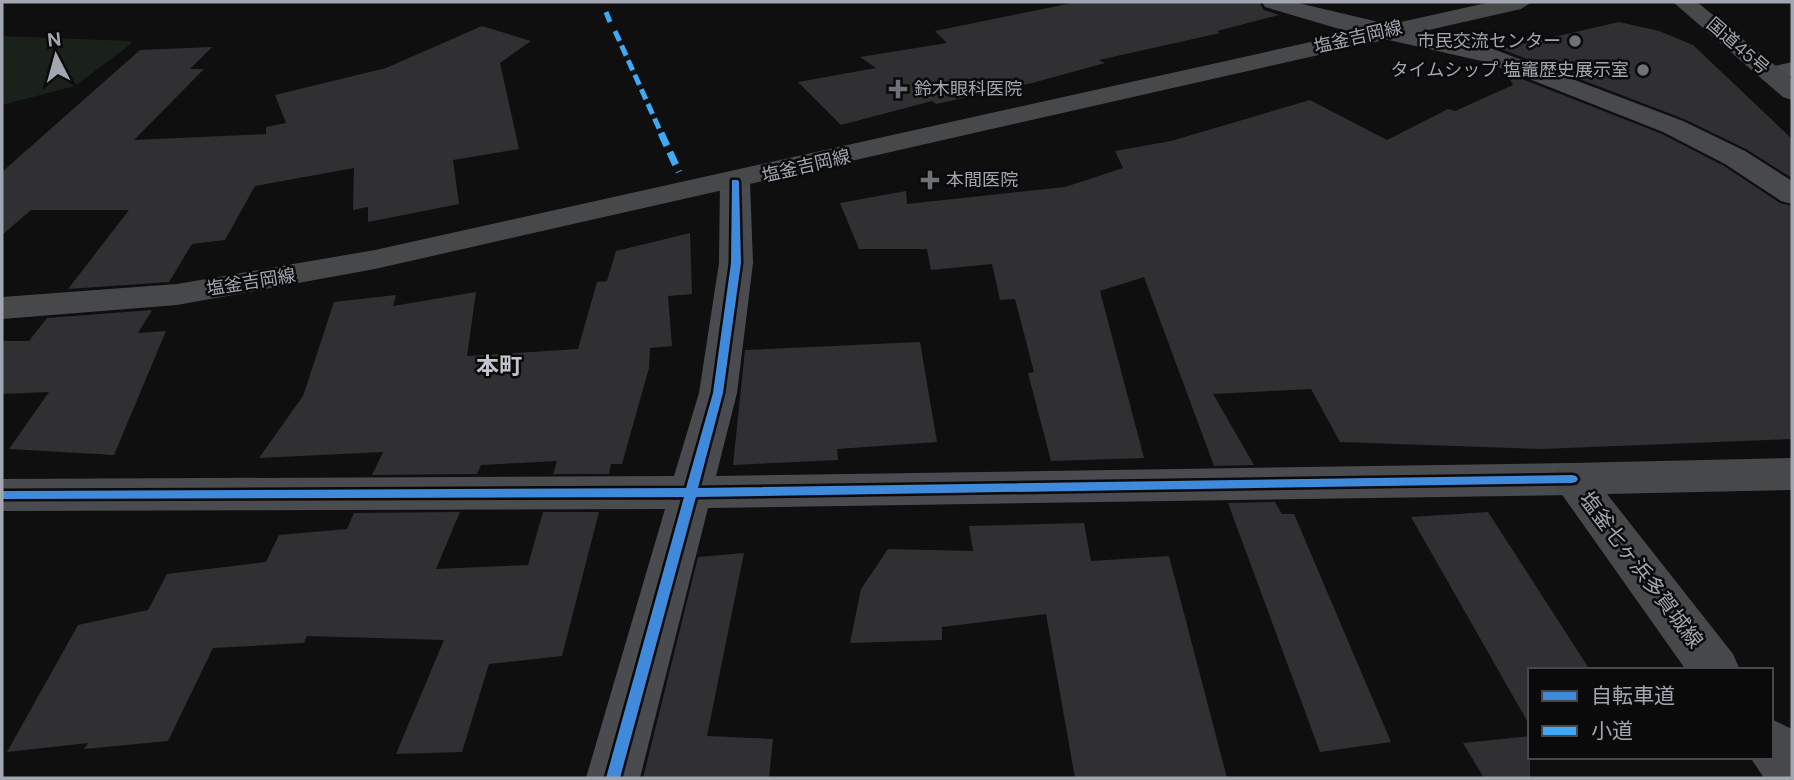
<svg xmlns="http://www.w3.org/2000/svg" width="1794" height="780" viewBox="0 0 1794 780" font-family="'DM Sans','Noto Sans JP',sans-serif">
<rect width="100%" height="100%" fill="#0f0f10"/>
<path fill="#1a201a" d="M 2,36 L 130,41 L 131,44 L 75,86 L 2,105 Z"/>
<path fill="#303032" d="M 1077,2 L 1259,2 L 1264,10 L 1279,15 L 1217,31 L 1220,33 L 1099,60 L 1105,63 L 1032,83 L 936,104 L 932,101 L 841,125 L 798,82 L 876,68 L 860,57 L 947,43 L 935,31 Z
M 1619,22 L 1659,31 L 1693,45 L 1792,139 L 1792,178 L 1746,149 L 1684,119 L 1501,49 Z
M 482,26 L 531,41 L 500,63 L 519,149 L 453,160 L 459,204 L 368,222 L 368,207 L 353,210 L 354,168 L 255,186 L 225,240 L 192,244 L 169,282 L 68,289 L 129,210 L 31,210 L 2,235 L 2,172 L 140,50 L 212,47 L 190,69 L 204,69 L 134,140 L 266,134 L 266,127 L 286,123 L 275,95 L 386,68 Z
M 1507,73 L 1662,134 L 1724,166 L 1780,203 L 1792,206 L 1792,439 L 1542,449 L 1340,442 L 1311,389 L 1213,394 L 1254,465 L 1214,466 L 1144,277 L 1100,291 L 1144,458 L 1051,461 L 1028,373 L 1034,372 L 1015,299 L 1000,300 L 992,264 L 931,270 L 927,249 L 859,249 L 840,203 L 906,191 L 907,204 L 1065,187 L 1123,168 L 1115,151 L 1171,141 L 1310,100 L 1387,140 L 1448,109 L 1455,111 L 1513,85 Z
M 690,233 L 692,294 L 668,296 L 672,346 L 650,348 L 649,368 L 622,464 L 611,464 L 609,474 L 553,474 L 557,461 L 481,465 L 477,474 L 372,475 L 383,452 L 259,458 L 303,396 L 334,302 L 396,295 L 393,306 L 476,292 L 467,356 L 578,349 L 597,282 L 607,281 L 616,251 Z
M 152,310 L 138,333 L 166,331 L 114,455 L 9,449 L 49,392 L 2,394 L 2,341 L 29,341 L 47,318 Z
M 920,342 L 937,442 L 837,449 L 838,460 L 733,465 L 745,350 Z
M 1275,502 L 1282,514 L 1294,514 L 1391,742 L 1320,752 L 1228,503 Z
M 460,512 L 436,569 L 528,565 L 543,512 L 599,512 L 562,656 L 489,664 L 462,752 L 396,754 L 444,640 L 307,636 L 304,643 L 213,648 L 168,741 L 84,749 L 88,743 L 7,752 L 78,625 L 148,610 L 167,574 L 266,562 L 279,535 L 347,529 L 354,513 Z
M 1488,512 L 1590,670 L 1530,670 L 1530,726 L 1411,517 Z
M 1084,523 L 1091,561 L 1169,556 L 1227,778 L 1075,778 L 1046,614 L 942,627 L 942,640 L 850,643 L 861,589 L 888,549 L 973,551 L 969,526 Z
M 744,553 L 707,736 L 773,739 L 769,778 L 643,778 L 698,557 Z
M 1530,736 L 1530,778 L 1484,778 L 1463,743 Z"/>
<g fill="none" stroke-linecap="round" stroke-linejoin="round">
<path fill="#4a4b4e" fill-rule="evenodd" d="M 1792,62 L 1792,76 L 1771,82 L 1762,79 L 1758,74 L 1762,69 Z
M 735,173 L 745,176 L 750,182 L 753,263 L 737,393 L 716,476 L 1572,463 L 1587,468 L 1593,479 L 1587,490 L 1572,495 L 708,508 L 640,778 L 586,778 L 665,509 L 2,511 L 2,479 L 674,476 L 699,393 L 719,263 L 720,182 L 725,176 Z"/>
<path fill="#48494c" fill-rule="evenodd" d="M 1262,2 L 1294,2 L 1493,49 L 1683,121 L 1745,151 L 1792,181 L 1792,204 L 1781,201 L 1725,164 L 1663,132 L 1486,62 L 1336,28 L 1265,7 Z"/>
<path fill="#47484a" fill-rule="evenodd" d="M 1491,2 L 1532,2 L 1521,9 L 375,269 L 177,305 L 2,319 L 2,297 L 177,284 L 375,250 Z
M 1792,458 L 1792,490 L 1607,494 L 1733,654 L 1740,670 L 1686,670 L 1551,479 L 1557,468 L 1572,463 Z
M 1771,719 L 1792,729 L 1792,778 L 1764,778 L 1750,757 L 1771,757 Z"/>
<path fill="#46484a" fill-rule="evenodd" d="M 1673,2 L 1697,2 L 1792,79 L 1792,100 L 1783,97 Z"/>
<path stroke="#3fa9f5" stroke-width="5" stroke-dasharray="11 5" stroke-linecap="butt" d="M 606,12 L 610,22
M 615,31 L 662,135"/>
<path stroke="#3fa9f5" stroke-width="7" stroke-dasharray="14 7" stroke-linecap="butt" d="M 661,133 L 679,172"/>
<g stroke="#0a0a0b" stroke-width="5">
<path id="cycleway" d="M 732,180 L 738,180 L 739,182 L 741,263 L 723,393 L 698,488 L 1572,475 L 1576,476 L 1578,479 L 1576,482 L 1572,483 L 696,497 L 620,778 L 606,778 L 684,497 L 2,499 L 2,491 L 686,488 L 713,393 L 731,263 Z"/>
</g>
<use href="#cycleway" fill="#408adc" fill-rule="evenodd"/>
</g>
<g fill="#6e7178" stroke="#0a0a0b" stroke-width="2.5">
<circle cx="1575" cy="41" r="7"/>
<circle cx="1643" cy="70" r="7"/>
<path d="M894.5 78.5h7v7h7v7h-7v7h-7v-7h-7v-7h7z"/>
<path d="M926.5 169.5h7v7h7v7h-7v7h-7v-7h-7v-7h7z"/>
</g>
<g text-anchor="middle" stroke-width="5" stroke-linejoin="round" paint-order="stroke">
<g font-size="18" fill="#a1a6b0" stroke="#0a0a0b">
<text transform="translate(1358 37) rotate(-13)" y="6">塩釜吉岡線</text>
<text transform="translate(1738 46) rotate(41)" y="6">国道45号</text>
<text transform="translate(806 166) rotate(-13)" y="6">塩釜吉岡線</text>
<text transform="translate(251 282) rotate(-9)" y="6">塩釜吉岡線</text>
</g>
<g font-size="18" fill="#a1a6b0" stroke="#0a0a0b" text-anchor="end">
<text x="1561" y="47">市民交流センター</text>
<text x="1629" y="76">タイムシップ 塩竈歴史展示室</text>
<text x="914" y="95" text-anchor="start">鈴木眼科医院</text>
<text x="946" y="186" text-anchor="start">本間医院</text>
</g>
<g font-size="21" fill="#a1a6b0" stroke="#0a0a0b">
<text transform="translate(1641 570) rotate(53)" y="7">塩釜七ヶ浜多賀城線</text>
</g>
<g font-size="23" font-weight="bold" fill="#c2c5cd" stroke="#0a0a0b">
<text x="499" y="374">本町</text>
</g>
</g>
<rect width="1794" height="780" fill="none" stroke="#a1a6b0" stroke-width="7"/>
<rect x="1528" y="668" width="245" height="91" fill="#0a0a0b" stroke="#46484d" stroke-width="2"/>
<rect x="1542" y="691" width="35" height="10" fill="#408adc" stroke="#46484d" stroke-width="2"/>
<text x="1591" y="703" font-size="21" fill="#a1a6b0">自転車道</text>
<rect x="1542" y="726" width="35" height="10" fill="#3fa9f5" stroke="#46484d" stroke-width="2"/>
<text x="1591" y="738" font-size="21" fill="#a1a6b0">小道</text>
<g transform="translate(56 56) rotate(354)" stroke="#0a0a0b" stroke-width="5" paint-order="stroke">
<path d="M0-5L12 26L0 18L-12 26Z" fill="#a1a6b0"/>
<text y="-10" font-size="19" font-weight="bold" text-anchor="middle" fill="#a1a6b0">N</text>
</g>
</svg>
